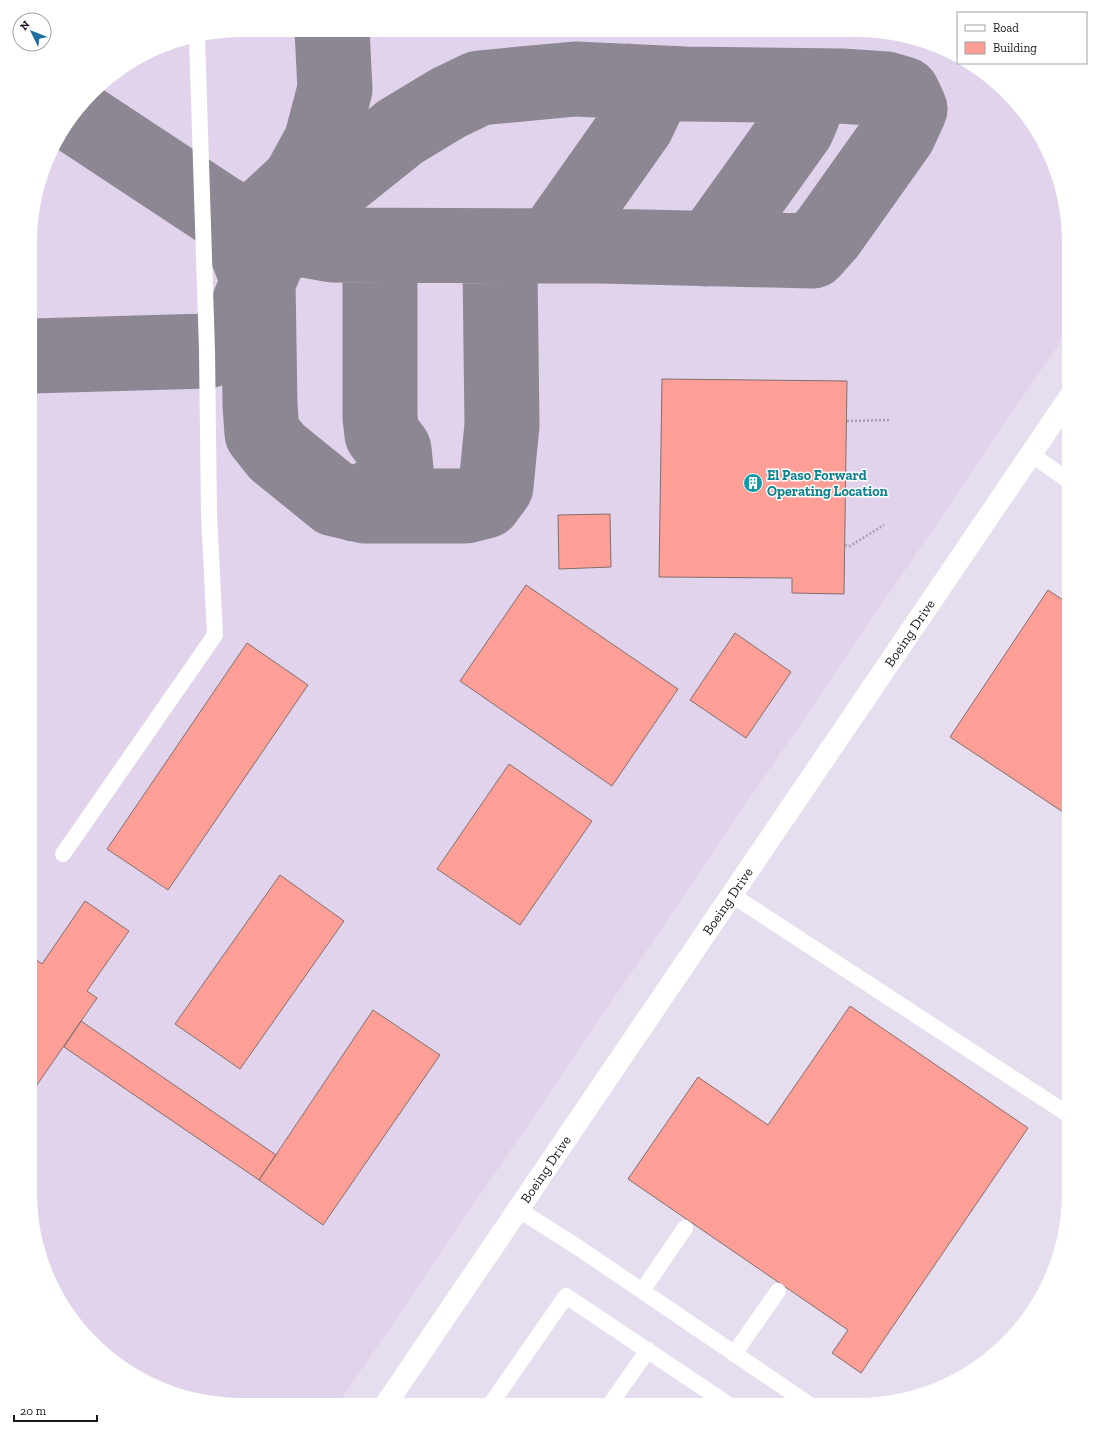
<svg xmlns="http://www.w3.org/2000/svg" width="1099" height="1435" viewBox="0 0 1099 1435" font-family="'Zilla Slab',serif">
<rect width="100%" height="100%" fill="#e6ddee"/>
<path fill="#e0d3eb" d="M 242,30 L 885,32 L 938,46 L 958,58 L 958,63 L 967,63 L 986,74 L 1017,102 L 1047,148 L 1062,187 L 1069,242 L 1069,329 L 338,1404 L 215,1403 L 174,1394 L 124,1369 L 83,1333 L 52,1287 L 37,1248 L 30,1193 L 32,214 L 58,136 L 102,82 L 174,41 Z"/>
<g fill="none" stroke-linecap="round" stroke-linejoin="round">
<path stroke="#8d8793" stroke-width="75" d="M 75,116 L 222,213 L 243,242 L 258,280 L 260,405 L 262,433 L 277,452 L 335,499 L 365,506 L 465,506 L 485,501 L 496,486 L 502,425 L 500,269 L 493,256 L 475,246
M 270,209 L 299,182 L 321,142 L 335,89 L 332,30
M 544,246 L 558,236 L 637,124 L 645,107 L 640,93 L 628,81
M 705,249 L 717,240 L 797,128 C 807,106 809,102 790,86
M 32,356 L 207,351 L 228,339 L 244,316 L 267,260 L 294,227 L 340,180 L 400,132 L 448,103 L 479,88 L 575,79 L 685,84 L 841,86 L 886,89 L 903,94 L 910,109 L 899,133 L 828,233 L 812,251 L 600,246 L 333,245 C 308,240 273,236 250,227 C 240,224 231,217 222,213
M 355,504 L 384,492 L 396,469 L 394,450 L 382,434 L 380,417 L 380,269 L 375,254 L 360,245"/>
</g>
<path fill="#fd9e97" stroke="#826f6d" d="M 662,379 L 847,381 L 844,594 L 792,593 L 792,578 L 659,577 Z
M 610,514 L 611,567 L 559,569 L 558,515 Z
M 526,585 L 678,689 L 612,786 L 460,681 Z
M 1048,590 L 1069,604 L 1069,816 L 950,737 Z
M 735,633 L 791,672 L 746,738 L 690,700 Z
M 247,643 L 308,685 L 168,890 L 107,849 Z
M 509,764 L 592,821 L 520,925 L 437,869 Z
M 280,875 L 344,921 L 240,1069 L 175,1024 Z
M 85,901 L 129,931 L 87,991 L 97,998 L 30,1095 L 30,963 L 34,958 L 42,964 Z
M 850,1006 L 1028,1128 L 861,1373 L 832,1353 L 848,1330 L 628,1179 L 698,1077 L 768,1125 Z
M 373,1010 L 440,1055 L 323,1225 L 259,1180 Z
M 81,1021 L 276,1155 L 259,1180 L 64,1047 Z"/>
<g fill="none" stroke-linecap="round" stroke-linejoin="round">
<path stroke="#a7a0ae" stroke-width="2.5" stroke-dasharray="2 2" stroke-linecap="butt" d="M 847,421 L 889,420
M 845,545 L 850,546 L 884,525"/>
<path stroke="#fff" stroke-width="16" d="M 1031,454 L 1069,481
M 63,854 L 215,635 L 209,514 L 207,351 L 197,37
M 732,895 L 1069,1115
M 519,1210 L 579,1248 L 810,1405
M 642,1291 L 685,1228
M 734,1354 L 778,1291
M 491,1404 L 566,1296 L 729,1405
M 610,1404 L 648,1350"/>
<path stroke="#fff" stroke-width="22" id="s1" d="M 386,1404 L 1069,398"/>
</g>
<defs>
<g id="building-disc" transform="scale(1)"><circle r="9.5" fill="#0f9aa8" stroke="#fff"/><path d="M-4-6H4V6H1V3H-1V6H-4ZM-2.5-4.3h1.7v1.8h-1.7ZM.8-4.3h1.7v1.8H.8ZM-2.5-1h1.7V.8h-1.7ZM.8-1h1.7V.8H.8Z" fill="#fff"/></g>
</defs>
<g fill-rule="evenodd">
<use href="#building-disc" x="753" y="483"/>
</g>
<g text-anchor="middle" stroke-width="3" stroke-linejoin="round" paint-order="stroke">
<g font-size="14" font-weight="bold" fill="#0d838f" stroke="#fff" text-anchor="start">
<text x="767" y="480">El Paso Forward<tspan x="767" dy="16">Operating Location</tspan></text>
</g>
<g font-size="14" fill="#1b181e" stroke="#fff">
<text dy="5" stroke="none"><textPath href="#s1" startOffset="932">Boeing Drive</textPath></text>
<text dy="5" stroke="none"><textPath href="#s1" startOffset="608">Boeing Drive</textPath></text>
<text dy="5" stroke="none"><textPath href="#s1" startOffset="284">Boeing Drive</textPath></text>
</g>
</g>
<path d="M0 0H1099V1435H0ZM242 37H857A205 205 0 0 1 1062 242V1193A205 205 0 0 1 857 1398H242A205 205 0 0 1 37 1193V242A205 205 0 0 1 242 37Z" fill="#fff" fill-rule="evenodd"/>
<rect x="957" y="12" width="130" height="52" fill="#ffffff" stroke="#a4a3a5"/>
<rect x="965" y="25" width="20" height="6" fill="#ffffff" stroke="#a4a3a5"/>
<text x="993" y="32" font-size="12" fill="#1b181e">Road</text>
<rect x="965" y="42" width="20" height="12" fill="#fd9e97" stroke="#a4a3a5"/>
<text x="993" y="52" font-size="12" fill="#1b181e">Building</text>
<g transform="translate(32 32) rotate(313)"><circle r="19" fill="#ffffff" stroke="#a4a3a5"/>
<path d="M0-3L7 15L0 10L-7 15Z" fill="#206fa1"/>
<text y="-6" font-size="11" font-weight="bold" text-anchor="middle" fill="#1b181e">N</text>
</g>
<path d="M14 1415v6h83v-6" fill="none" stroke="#1b181e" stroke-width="2"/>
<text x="20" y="1415" font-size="12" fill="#1b181e" stroke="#ffffff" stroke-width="3" paint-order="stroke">20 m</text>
</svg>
